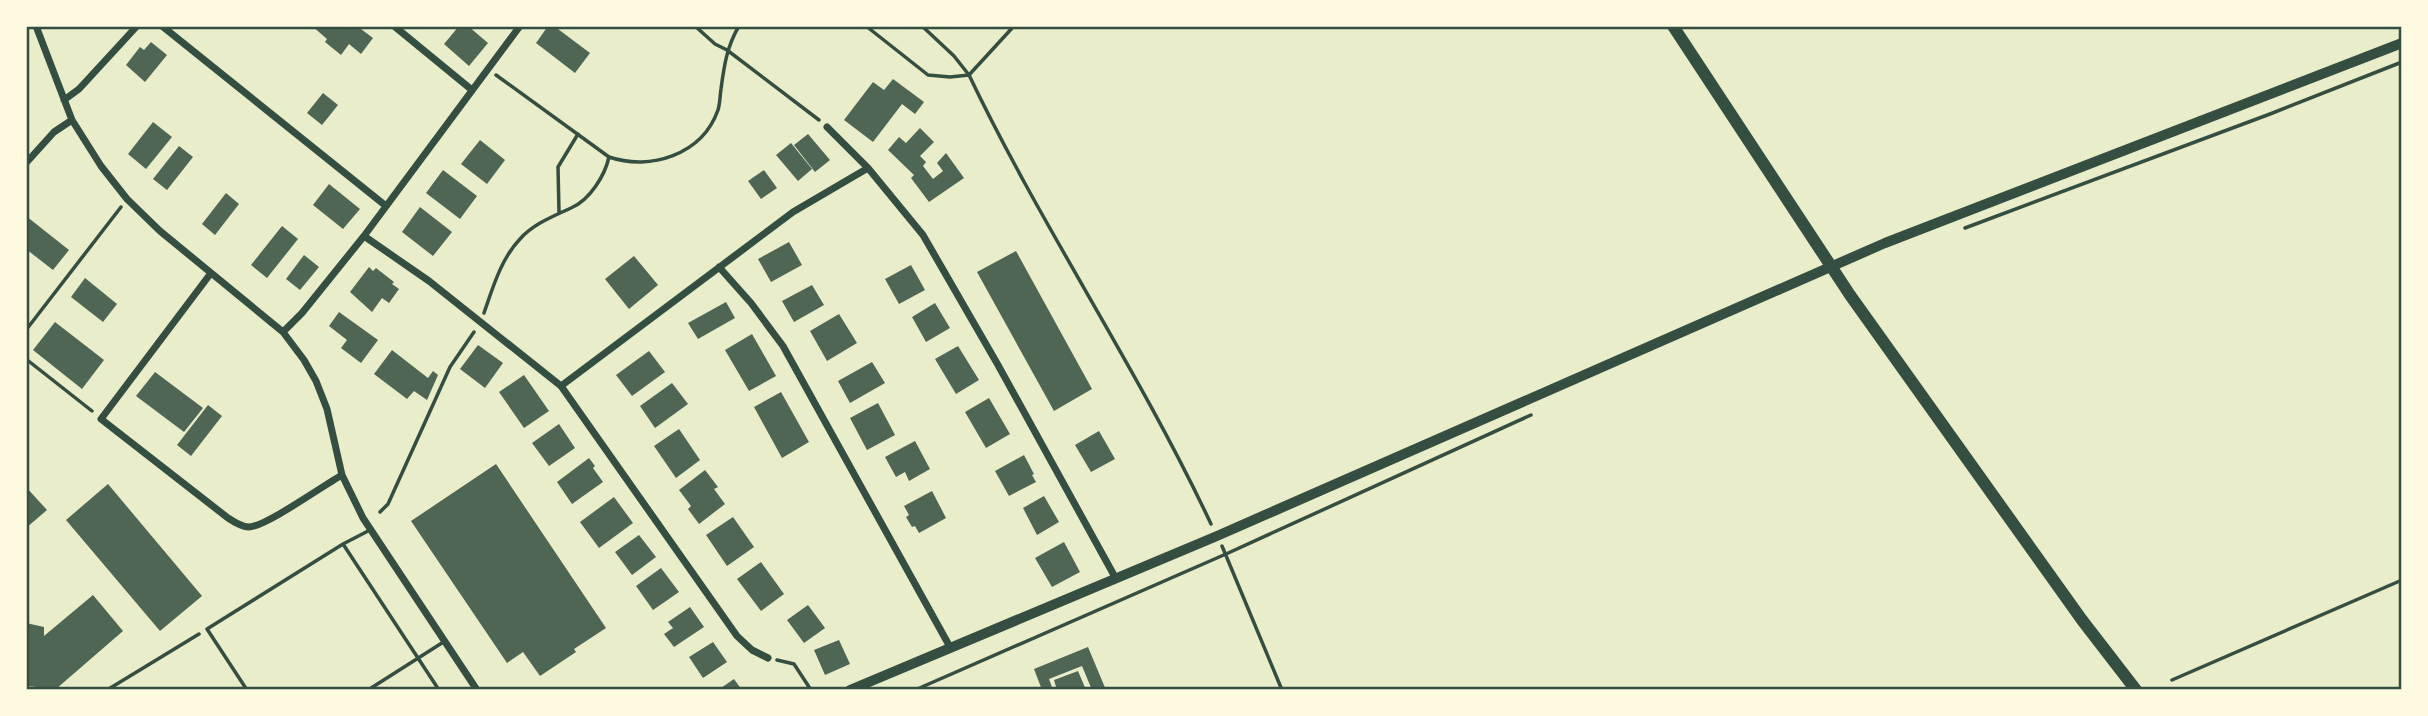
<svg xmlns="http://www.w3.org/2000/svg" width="2428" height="716" viewBox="0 0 2428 716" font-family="Raleway,sans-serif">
<rect width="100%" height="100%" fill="#e9edc9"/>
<path fill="#4f6655" d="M 312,26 L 363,26 L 361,29 L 373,38 L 361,54 L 349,44 L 341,55 L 325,42 L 327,39 Z
M 459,26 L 468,26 L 488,43 L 469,66 L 444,44 Z
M 548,26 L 554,26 L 590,53 L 575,73 L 536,43 Z
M 151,42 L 167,55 L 145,82 L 126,65 L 140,47 L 144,50 Z
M 893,79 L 924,102 L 915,114 L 902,104 L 873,142 L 844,120 L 873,82 L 884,90 Z
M 323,93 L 338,105 L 322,125 L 307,113 Z
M 153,122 L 172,137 L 146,169 L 128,154 Z
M 920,128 L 934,142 L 920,156 L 926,162 L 923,166 L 933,179 L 943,171 L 937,163 L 946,153 L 964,178 L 929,202 L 911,178 L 914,175 L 888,150 L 899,137 L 906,143 Z
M 808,134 L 830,160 L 815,172 L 794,145 Z
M 480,140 L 505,160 L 487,184 L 461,164 Z
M 791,143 L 812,169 L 798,181 L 776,155 Z
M 179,146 L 193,157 L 167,190 L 153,179 Z
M 443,170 L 477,196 L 460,219 L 426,193 Z
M 764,170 L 777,188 L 761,199 L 748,181 Z
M 329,184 L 360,209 L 343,229 L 313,205 Z
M 226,193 L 239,204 L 215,235 L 202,224 Z
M 420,207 L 452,232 L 433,256 L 402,232 Z
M 26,216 L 69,250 L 53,270 L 26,249 Z
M 282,226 L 298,239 L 267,278 L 251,265 Z
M 789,242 L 802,265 L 771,282 L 758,259 Z
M 1016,251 L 1092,389 L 1054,411 L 977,272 Z
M 304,255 L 319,267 L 300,290 L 286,279 Z
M 634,256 L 658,285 L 629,309 L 605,279 Z
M 911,265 L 925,290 L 899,304 L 885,279 Z
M 369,267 L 373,271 L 376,268 L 394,282 L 392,284 L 399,289 L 389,303 L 382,298 L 372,312 L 350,292 Z
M 85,278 L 117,304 L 103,322 L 71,297 Z
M 812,285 L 824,305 L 794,322 L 782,301 Z
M 726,302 L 735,318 L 698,339 L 688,323 Z
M 935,303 L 950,328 L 926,342 L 912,317 Z
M 339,312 L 378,340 L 361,363 L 341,348 L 347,340 L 329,326 Z
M 839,314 L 857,343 L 827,361 L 810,331 Z
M 55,322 L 104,360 L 82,389 L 33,350 Z
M 752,334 L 776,376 L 749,391 L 725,350 Z
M 478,345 L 503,363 L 485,388 L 460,369 Z
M 958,346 L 979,380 L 956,394 L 935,359 Z
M 392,350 L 428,378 L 433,371 L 438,375 L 427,400 L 414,391 L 407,399 L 374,374 Z
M 649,351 L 665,372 L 632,396 L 616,375 Z
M 872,362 L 885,383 L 850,403 L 838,381 Z
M 155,372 L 203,408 L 184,432 L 136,396 Z
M 524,375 L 549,411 L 524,428 L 499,392 Z
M 672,383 L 688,404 L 655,428 L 640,406 Z
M 781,392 L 809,442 L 782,458 L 754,407 Z
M 989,398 L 1010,434 L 986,448 L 965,412 Z
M 878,403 L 895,435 L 867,450 L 850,418 Z
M 208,405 L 222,416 L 191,456 L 177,445 Z
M 559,424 L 575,448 L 549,466 L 532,443 Z
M 679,429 L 700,460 L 676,478 L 654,446 Z
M 1099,431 L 1115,459 L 1091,472 L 1075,445 Z
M 915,441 L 930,469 L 909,481 L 905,472 L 896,477 L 885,457 Z
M 1024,455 L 1034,474 L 1032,475 L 1036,482 L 1009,496 L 995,471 Z
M 589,458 L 595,466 L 593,468 L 603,482 L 572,504 L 557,482 Z
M 496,464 L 606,628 L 574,649 L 576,652 L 540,676 L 523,652 L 507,663 L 411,521 Z
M 705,470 L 718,487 L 714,489 L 725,504 L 699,524 L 688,509 L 691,506 L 679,490 Z
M 108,484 L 202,596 L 160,631 L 66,520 Z
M 26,487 L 47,510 L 26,528 Z
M 932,491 L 946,518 L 919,533 L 915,526 L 912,527 L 906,517 L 909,515 L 904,506 Z
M 1044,496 L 1059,522 L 1037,535 L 1023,508 Z
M 614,497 L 633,523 L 599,548 L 580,522 Z
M 733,517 L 754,547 L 727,566 L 706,535 Z
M 639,535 L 656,557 L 632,575 L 615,552 Z
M 1064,542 L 1080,572 L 1052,587 L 1035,558 Z
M 761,562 L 784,594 L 761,611 L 737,579 Z
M 661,568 L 679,592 L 653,610 L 636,586 Z
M 93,595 L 123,631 L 56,689 L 26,686 L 26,623 L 44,627 L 44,636 Z
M 808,605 L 825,628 L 804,643 L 787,620 Z
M 690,607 L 704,627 L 674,647 L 664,634 L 673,628 L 668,622 Z
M 839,640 L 850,664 L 825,675 L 814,650 Z
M 713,642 L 727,662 L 703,678 L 689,657 Z
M 1088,647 L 1106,690 L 1092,690 L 1082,666 L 1049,679 L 1053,690 L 1042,690 L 1034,669 Z
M 1078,671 L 1086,690 L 1057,690 L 1054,680 Z
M 734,679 L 742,690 L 718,690 Z"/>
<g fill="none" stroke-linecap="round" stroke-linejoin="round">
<path stroke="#344e41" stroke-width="3.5" d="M 695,26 L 715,44 L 727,50 L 819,120
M 866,26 L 928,75 L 950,77 L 969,75 L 1014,26
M 922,26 L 954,56 L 969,75 C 1042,228 1139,370 1211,524
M 496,75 L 609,157
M 559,212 L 558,167 L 578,134
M 1965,228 L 2270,114 L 2402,62
M 484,313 C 493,287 501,259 520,239 C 533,224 554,216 571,208 C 590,200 605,175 609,157 C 650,171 702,155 718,110 C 720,104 720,95 721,89 C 724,66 727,46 739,26
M 26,330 L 121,207
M 26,359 L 92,411
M 380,512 L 388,504 L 450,367 L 474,332
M 1222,546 L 1282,690
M 777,660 L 794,664 L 811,690
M 2172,680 L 2402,580
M 107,690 L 199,634
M 915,690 L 1226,554 L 1531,415"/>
<path stroke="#344e41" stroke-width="3.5" d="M 343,544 L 439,690
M 247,690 L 207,629 L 343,544 L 370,530
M 368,690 L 445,641"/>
<path stroke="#344e41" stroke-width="7" d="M 36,26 L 72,120 L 101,166 L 127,199 L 160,231 L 283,332 L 304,360 L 316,381 L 327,409 L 342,475 L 363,518 L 477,690
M 162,26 L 386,206
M 394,26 L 472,90
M 64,100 L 79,89 L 137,26
M 827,127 L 868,168 L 923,235 L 998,365 L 1115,577
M 26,163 L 54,132 L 72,120
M 364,236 L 429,281 L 561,386 L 737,636 L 752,650 L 768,658
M 719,267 L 751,303 L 783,346 L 950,647
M 211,273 L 101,419 L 228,518 C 234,522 242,527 249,527 C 265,527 324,485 342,475
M 283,332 L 302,313 L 364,236 L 520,26
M 561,386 L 793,212 L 868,168"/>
<path stroke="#344e41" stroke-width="10" d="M 850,690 L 1217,536 L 1885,243 L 2402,43"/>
<path stroke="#344e41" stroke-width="12" d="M 1673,26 L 1850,295 L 2082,620 L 2136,690"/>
</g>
<rect width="2428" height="716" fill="none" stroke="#fefae0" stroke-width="56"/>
<rect x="28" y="28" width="2372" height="660" fill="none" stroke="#344e41" stroke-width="2.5"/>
</svg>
